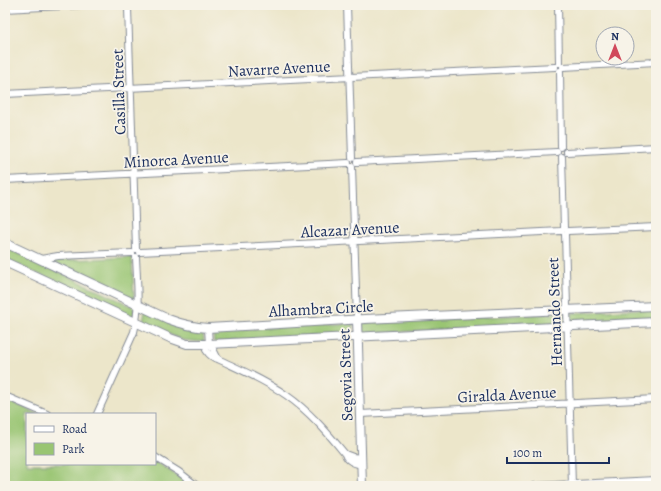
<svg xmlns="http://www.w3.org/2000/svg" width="661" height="491" viewBox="0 0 661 491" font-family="Alegreya,serif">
<rect width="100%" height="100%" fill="#f7f3e8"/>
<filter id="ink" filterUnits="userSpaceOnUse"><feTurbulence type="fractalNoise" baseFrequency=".025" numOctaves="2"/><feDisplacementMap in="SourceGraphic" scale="8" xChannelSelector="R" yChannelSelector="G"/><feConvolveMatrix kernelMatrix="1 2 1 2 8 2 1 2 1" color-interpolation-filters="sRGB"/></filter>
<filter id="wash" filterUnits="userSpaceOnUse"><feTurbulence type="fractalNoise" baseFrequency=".012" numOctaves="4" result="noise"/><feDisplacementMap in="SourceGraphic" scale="16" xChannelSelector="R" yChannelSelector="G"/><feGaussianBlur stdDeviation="0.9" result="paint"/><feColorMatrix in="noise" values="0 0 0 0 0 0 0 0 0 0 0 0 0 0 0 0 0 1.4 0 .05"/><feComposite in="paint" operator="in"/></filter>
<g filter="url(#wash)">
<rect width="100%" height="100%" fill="#ece6ca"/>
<path fill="#99c572" stroke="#5a7a68" d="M 5,247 L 134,307 L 134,318 L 5,259 Z
M 132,257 L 134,299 L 50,261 Z
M 656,308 L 656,318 L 572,323 L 572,313 Z
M 145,311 L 203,331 L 204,342 L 182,340 L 143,322 Z
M 564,313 L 565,323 L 362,334 L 361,323 Z
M 353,323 L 353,334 L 214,342 L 213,331 Z
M 5,399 L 38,414 L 27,414 L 27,464 L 155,464 L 155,461 L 167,469 L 192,486 L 5,486 Z"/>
</g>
<g filter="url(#ink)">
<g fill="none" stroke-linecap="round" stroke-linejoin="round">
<g stroke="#848a94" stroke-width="8">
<path id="minor" d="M 347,5 L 352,158
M 558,5 L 559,63
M 128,8 L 136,249
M 5,9 L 81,5
M 563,67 L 656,62
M 560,71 L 561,147
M 5,94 L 555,67
M 567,152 L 656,147
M 562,157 L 564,228
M 357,162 L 557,152
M 352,167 L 357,320
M 5,180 L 348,163
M 568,231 L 656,227
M 565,234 L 572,486
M 140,252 L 561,231
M 41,259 L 58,256 L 132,253
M 208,328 L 209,344 L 206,350 C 209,355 212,358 218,359 C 241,370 265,380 286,395 C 309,411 327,432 345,454 C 347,461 354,463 361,465
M 209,344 L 213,349 L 218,359
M 5,396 L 47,414
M 97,414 L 134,332 C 140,307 137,282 136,257
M 360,414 L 656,399
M 345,454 L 353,457 L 361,458
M 155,457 L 179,472 L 197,486
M 534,486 L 656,480"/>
</g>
<g stroke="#848a94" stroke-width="10">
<path id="tertiary" d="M 5,243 L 168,319 C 181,324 193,327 208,328 L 365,319 L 656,306
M 5,262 L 170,338 L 187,344 L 209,344 L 656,322
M 357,320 L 358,346 L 362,486"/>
</g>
<use href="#minor" stroke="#fff" stroke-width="6"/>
<use href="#tertiary" stroke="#fff" stroke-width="8"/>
</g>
</g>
<g text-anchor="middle" stroke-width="3.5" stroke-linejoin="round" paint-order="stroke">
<g font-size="16" fill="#1b2f5e" stroke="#f7f3e8">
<text transform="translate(279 68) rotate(-3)" y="6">Navarre Avenue</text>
<text transform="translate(118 92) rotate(-92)" y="6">Casilla Street</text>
<text transform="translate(176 159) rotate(-3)" y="6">Minorca Avenue</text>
<text transform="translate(350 229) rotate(-3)" y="6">Alcazar Avenue</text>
<text transform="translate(321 308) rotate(-3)" y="6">Alhambra Circle</text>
<text transform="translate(554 312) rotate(-92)" y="6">Hernando Street</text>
<text transform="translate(345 375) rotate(-92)" y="6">Segovia Street</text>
<text transform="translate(507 394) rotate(-3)" y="6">Giralda Avenue</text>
</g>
</g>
<rect width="661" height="491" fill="none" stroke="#f7f3e8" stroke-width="20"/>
<rect x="26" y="413" width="130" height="52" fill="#f7f3e8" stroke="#9fa5b1"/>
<rect x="34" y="426" width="20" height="6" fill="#ffffff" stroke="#9fa5b1"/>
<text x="62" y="433" font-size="12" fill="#1b2f5e">Road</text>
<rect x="34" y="443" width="20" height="12" fill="#99c572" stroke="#9fa5b1"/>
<text x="62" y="453" font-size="12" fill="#1b2f5e">Park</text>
<g transform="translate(615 46)"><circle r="19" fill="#f7f3e8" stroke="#9fa5b1"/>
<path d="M0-3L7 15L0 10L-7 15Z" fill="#d1495b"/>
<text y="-6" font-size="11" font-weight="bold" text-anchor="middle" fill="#1b2f5e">N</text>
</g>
<path d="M507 457v6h102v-6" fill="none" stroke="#1b2f5e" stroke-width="2"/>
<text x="513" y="457" font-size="12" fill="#1b2f5e" stroke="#f7f3e8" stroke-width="3" paint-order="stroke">100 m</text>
</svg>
